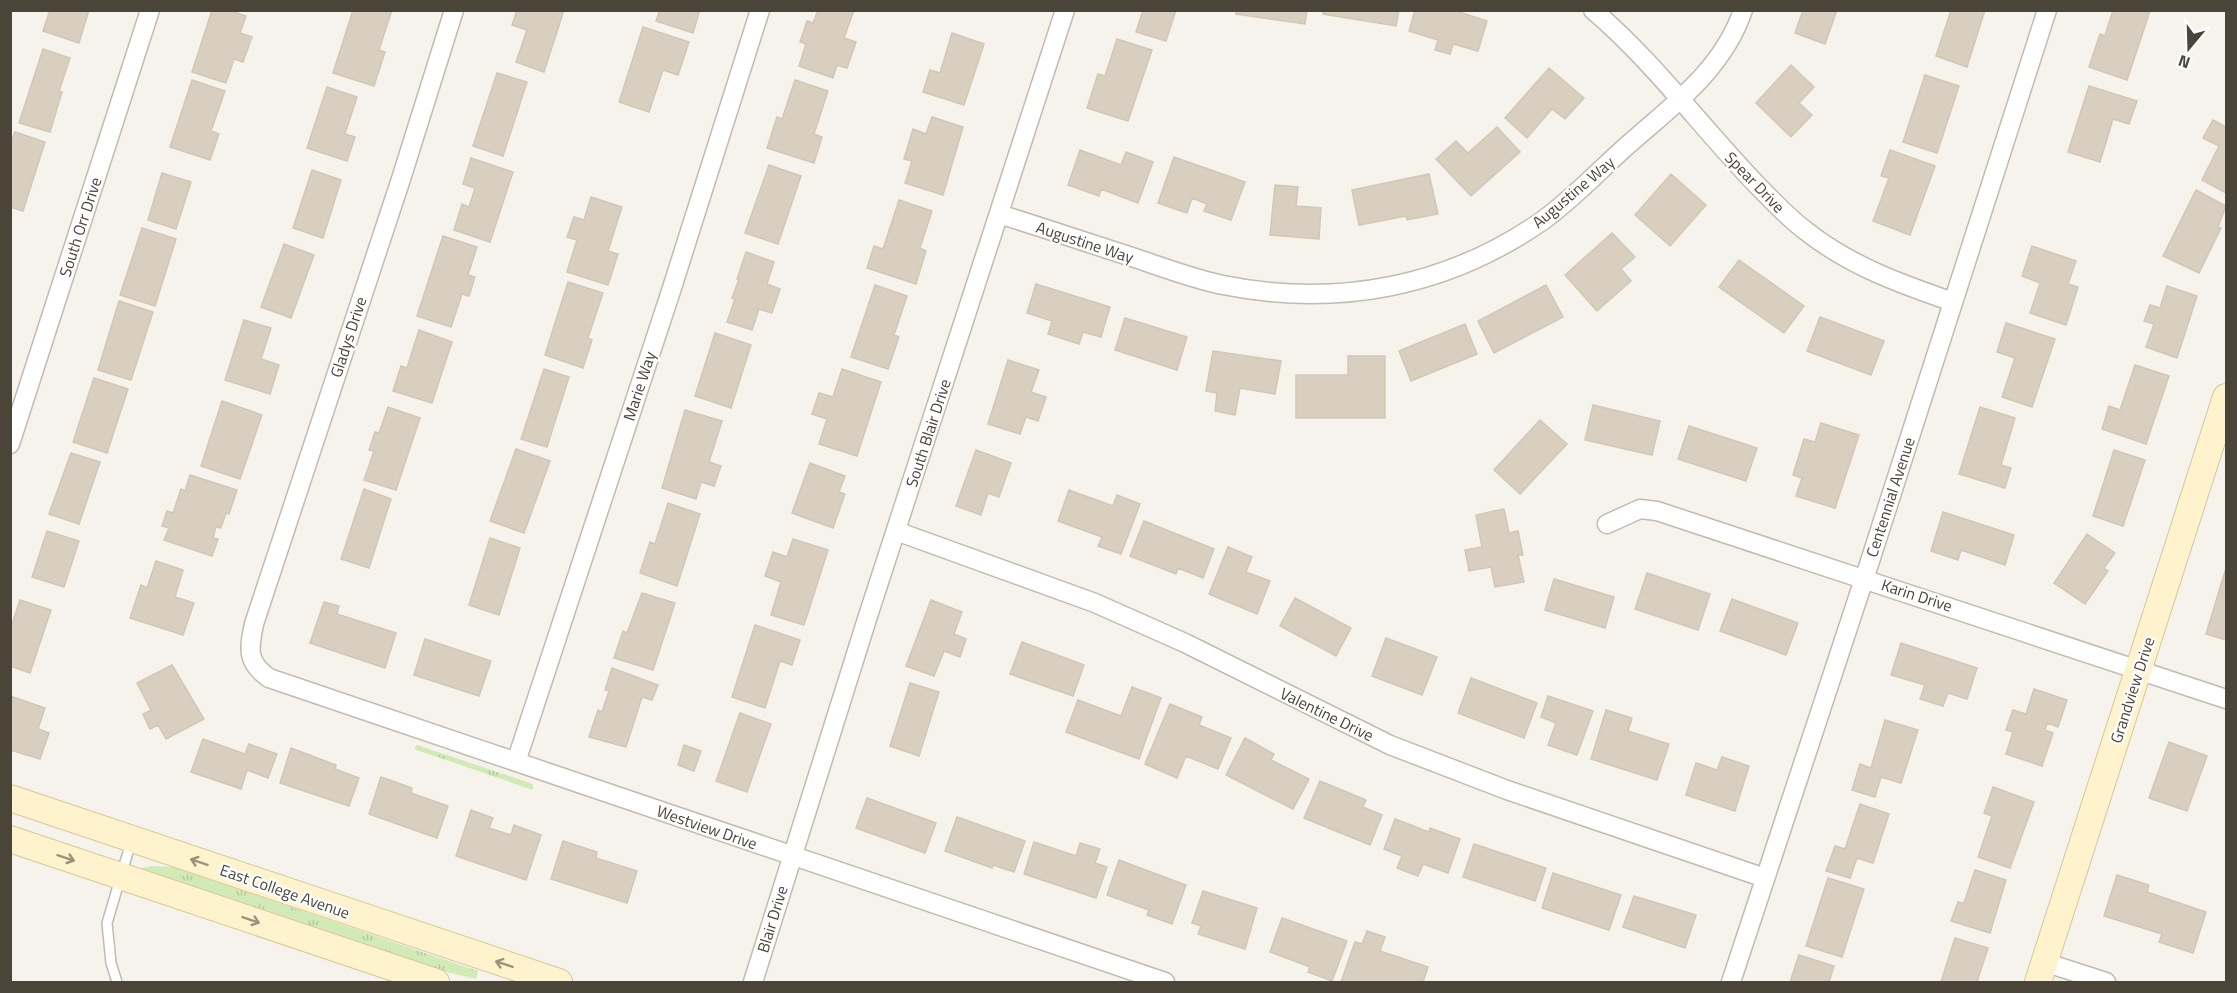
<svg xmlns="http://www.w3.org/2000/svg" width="2237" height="993" viewBox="0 0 2237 993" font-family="'Titillium Web',sans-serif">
<defs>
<pattern id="grass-tufts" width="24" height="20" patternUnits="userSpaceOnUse" patternTransform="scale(1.5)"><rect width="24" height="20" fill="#d2eab5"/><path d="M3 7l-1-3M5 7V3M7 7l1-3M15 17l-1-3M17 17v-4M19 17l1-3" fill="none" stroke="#b6ca9c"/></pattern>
</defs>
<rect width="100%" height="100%" fill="#f6f3ec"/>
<path fill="url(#grass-tufts)" d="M 417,745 L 533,784 L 533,790 L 414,749 Z
M 151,866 L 173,867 L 478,971 L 476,979 L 426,967 L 141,870 L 142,868 Z"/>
<path fill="#d8cfc1" stroke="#d3c7b4" stroke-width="1.5" d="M 50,10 L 89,10 L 79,43 L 43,31 Z
M 212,10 L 228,10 L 246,16 L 240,33 L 252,37 L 243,62 L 234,59 L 226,83 L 192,72 Z
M 353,10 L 392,10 L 379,50 L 385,52 L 374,86 L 333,73 Z
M 517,10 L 564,10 L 544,72 L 516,62 L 527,30 L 512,25 Z
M 660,10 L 700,10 L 693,33 L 656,21 Z
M 818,10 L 854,10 L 844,38 L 856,42 L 847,68 L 837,65 L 833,78 L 799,66 L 806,44 L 800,42 L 807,21 L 813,23 Z
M 1143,10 L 1176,10 L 1166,41 L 1136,32 Z
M 1236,10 L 1307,10 L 1305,24 L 1236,14 Z
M 1323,10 L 1399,10 L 1396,26 L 1323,14 Z
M 1415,10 L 1453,10 L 1487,21 L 1478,51 L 1453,44 L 1450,54 L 1435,50 L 1438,40 L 1409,31 Z
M 1803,10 L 1837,10 L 1825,44 L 1795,33 Z
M 1951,10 L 1985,10 L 1967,67 L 1936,56 Z
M 2113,10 L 2150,11 L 2127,80 L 2089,67 L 2100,34 L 2105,36 Z
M 643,27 L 689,42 L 678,75 L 663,70 L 649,112 L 619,102 Z
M 952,33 L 984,44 L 964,105 L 923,92 L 930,70 L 940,73 Z
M 1117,39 L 1152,50 L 1128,121 L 1087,108 L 1098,74 L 1105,76 Z
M 43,49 L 70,58 L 59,91 L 62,92 L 50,132 L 19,123 Z
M 1791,65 L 1814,87 L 1799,103 L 1812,115 L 1791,137 L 1756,103 Z
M 1549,68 L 1584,98 L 1565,119 L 1552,109 L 1527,138 L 1505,118 Z
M 497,73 L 527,82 L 503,156 L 473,146 Z
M 1925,75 L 1959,86 L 1937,153 L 1903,142 Z
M 192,80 L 225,91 L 211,131 L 219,134 L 210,160 L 170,147 Z
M 795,80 L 828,91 L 814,134 L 822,137 L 814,163 L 767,148 L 777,117 L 782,119 Z
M 2089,86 L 2137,101 L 2129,124 L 2113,119 L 2100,162 L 2068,152 Z
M 327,87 L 357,97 L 345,134 L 355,137 L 347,161 L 307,148 Z
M 932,117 L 963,127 L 943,195 L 905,183 L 912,161 L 904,159 L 913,129 L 926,134 Z
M 2213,120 L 2226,127 L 2226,193 L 2202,180 L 2219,146 L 2203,138 Z
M 1497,127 L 1520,152 L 1471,196 L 1436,159 L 1456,141 L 1468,153 Z
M 15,132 L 45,142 L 23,211 L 10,207 L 10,145 Z
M 1080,150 L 1121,165 L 1126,152 L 1153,162 L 1138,203 L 1101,189 L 1099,196 L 1068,185 Z
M 1890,150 L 1935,166 L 1910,235 L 1873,221 L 1889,178 L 1881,176 Z
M 1174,157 L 1245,182 L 1231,220 L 1204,211 L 1207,204 L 1192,198 L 1187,213 L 1158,203 Z
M 471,158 L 513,172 L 490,242 L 454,230 L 462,204 L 469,207 L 475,188 L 463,184 Z
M 769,165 L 801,176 L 778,244 L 745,233 Z
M 312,170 L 341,180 L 323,238 L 293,228 Z
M 162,173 L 191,182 L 176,229 L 148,220 Z
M 1429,174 L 1438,214 L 1407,220 L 1406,216 L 1359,225 L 1352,190 Z
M 1671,174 L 1706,205 L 1670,246 L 1635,215 Z
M 1275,185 L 1298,187 L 1296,206 L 1321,208 L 1319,239 L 1270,235 Z
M 2196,190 L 2226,206 L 2218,227 L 2221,228 L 2199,273 L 2163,256 Z
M 591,197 L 622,207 L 608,251 L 618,254 L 608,285 L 567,272 L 577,240 L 567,237 L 574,217 L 584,220 Z
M 899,200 L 932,211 L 920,248 L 926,251 L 916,284 L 867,268 L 874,246 L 883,249 Z
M 142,228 L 176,239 L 155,306 L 120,295 Z
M 1612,233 L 1635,257 L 1621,269 L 1631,281 L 1597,311 L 1565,275 Z
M 443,236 L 477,247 L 468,275 L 475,277 L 469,296 L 462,294 L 451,327 L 417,316 Z
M 284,244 L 314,255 L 291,318 L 261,307 Z
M 2032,246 L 2076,261 L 2068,284 L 2078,287 L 2066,325 L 2030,313 L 2040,283 L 2022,276 Z
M 746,252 L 774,262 L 767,284 L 780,289 L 772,313 L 759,309 L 752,330 L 727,322 L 735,299 L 732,298 L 739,279 L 737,279 Z
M 1739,260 L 1804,306 L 1784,333 L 1719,287 Z
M 568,282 L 603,293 L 588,338 L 592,340 L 583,368 L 545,355 Z
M 1036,284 L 1110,307 L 1101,337 L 1083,332 L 1079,344 L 1048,334 L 1052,321 L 1027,313 Z
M 875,285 L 907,296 L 894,335 L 899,337 L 888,369 L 851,357 Z
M 1546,285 L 1563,317 L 1494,353 L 1478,321 Z
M 2167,286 L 2197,296 L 2177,358 L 2146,347 L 2154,324 L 2144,321 L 2150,305 L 2160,308 Z
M 119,301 L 153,312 L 131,380 L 98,370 Z
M 1820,317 L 1884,341 L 1871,375 L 1807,351 Z
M 1125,318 L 1187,337 L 1177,370 L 1115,350 Z
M 244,320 L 271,328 L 261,359 L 279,365 L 270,394 L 225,380 Z
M 2006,323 L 2055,339 L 2032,407 L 2002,397 L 2015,358 L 1997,352 Z
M 1465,324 L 1477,354 L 1411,381 L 1399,351 Z
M 419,330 L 452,342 L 432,403 L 393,391 L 401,366 L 407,368 Z
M 715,333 L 751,345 L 731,408 L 695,396 Z
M 1213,351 L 1281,361 L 1275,394 L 1240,388 L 1235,415 L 1215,411 L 1217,393 L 1206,391 Z
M 1348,356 L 1385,356 L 1385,418 L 1296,418 L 1296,375 L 1348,375 Z
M 1008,360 L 1039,370 L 1031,392 L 1046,397 L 1038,421 L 1026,417 L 1020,434 L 988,424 Z
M 2135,365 L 2169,376 L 2146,444 L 2102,429 L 2109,406 L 2120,410 Z
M 544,369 L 569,377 L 547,447 L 521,439 Z
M 842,369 L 881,382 L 857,456 L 819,444 L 827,419 L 812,414 L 819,393 L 833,397 Z
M 94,378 L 128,389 L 107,453 L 73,442 Z
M 222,401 L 262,415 L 240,479 L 201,466 Z
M 1593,405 L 1660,421 L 1652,455 L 1585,440 Z
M 388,407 L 420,418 L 396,490 L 364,480 L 374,451 L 369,450 L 375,432 L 379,433 Z
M 1980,407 L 2015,418 L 2001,465 L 2011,468 L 2005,488 L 1959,474 Z
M 685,410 L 722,421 L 709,462 L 721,466 L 714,486 L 701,482 L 696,499 L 662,488 Z
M 1540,420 L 1567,444 L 1520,494 L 1494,470 Z
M 1821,423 L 1859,435 L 1835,508 L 1796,496 L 1802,478 L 1793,475 L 1804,439 L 1815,442 Z
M 1689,426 L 1757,448 L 1746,481 L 1678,459 Z
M 516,449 L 550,461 L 524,533 L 490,521 Z
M 976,450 L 1011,463 L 999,497 L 988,493 L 981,515 L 956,506 Z
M 2114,450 L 2145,460 L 2123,526 L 2093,516 Z
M 71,453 L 100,462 L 79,524 L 49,514 Z
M 810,463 L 845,476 L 839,492 L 845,494 L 833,528 L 792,513 Z
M 190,475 L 237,490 L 229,514 L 226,513 L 221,528 L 216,527 L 213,538 L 218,539 L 212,556 L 164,540 L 169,528 L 162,526 L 167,511 L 173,513 L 181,489 L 185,491 Z
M 364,489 L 391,499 L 369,568 L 341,559 Z
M 1069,490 L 1113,506 L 1117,495 L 1140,504 L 1121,554 L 1098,546 L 1102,537 L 1058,521 Z
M 668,503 L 700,514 L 677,586 L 640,573 L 650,542 L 655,544 Z
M 1504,509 L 1509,533 L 1518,531 L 1523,555 L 1518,555 L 1524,582 L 1495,587 L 1491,567 L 1469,571 L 1465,550 L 1482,547 L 1476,515 Z
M 1943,512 L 2014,535 L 2005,565 L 1961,550 L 1958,560 L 1931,551 Z
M 1144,521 L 1214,549 L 1203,578 L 1178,568 L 1176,574 L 1130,556 Z
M 47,531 L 79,541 L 64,587 L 32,577 Z
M 2087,534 L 2115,553 L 2104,568 L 2108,571 L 2085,604 L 2054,583 Z
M 490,538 L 520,548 L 499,615 L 469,605 Z
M 793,539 L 828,550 L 804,625 L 771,615 L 781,582 L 765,576 L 773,552 L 787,557 Z
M 1228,547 L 1252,557 L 1246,572 L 1270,581 L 1257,614 L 1209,594 Z
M 156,561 L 183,570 L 175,597 L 194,603 L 183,635 L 130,618 L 141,585 L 147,588 Z
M 2226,568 L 2226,640 L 2206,634 Z
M 1647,573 L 1710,594 L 1698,630 L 1635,609 Z
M 1554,579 L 1614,597 L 1605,628 L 1545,610 Z
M 642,593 L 675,603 L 653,670 L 614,658 L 623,631 L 627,633 Z
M 1295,598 L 1351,628 L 1336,656 L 1280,626 Z
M 1732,599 L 1798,623 L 1786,655 L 1720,631 Z
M 20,600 L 51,610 L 30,673 L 10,666 L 10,630 Z
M 931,600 L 962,612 L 954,634 L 966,639 L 960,657 L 944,651 L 934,676 L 906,666 Z
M 324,602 L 339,606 L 337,614 L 396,633 L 385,668 L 310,643 Z
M 755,625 L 800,640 L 792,665 L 780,661 L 765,708 L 732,697 Z
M 1386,638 L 1437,657 L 1422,695 L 1372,676 Z
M 425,639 L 491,661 L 479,696 L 414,675 Z
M 1022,642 L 1084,665 L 1073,696 L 1010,674 Z
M 1901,643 L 1977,668 L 1967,699 L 1948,693 L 1943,706 L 1920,699 L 1925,685 L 1891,675 Z
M 172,665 L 204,719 L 166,739 L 158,725 L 150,729 L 143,714 L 151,710 L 137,683 Z
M 612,668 L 658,685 L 652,700 L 642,697 L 626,747 L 589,737 L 598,710 L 602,712 L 609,691 L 605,690 Z
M 1471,678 L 1537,703 L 1524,738 L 1458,713 Z
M 910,683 L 939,692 L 919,756 L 890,746 Z
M 1132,687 L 1161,698 L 1139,759 L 1066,732 L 1078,700 L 1121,716 Z
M 2034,689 L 2067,700 L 2058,727 L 2047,723 L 2045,730 L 2053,733 L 2042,766 L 2006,754 L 2013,732 L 2006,730 L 2013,710 L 2026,714 Z
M 10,696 L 45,708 L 38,729 L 49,733 L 40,759 L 10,750 Z
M 1548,696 L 1593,711 L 1577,755 L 1548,745 L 1556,723 L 1541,717 Z
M 1170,704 L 1202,717 L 1199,725 L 1231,738 L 1218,769 L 1186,756 L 1177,778 L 1145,764 Z
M 1606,710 L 1632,718 L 1628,731 L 1669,744 L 1657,780 L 1591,759 Z
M 740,713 L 771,724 L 747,792 L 716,781 Z
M 1885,720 L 1918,730 L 1901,783 L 1881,777 L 1875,797 L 1852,790 L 1860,764 L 1871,768 Z
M 1245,738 L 1274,754 L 1271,760 L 1309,779 L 1293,809 L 1226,775 Z
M 203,739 L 245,754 L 249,744 L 277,754 L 268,778 L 247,770 L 241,789 L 191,772 Z
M 2169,742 L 2207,756 L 2187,811 L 2149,798 Z
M 684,745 L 701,751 L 694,771 L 678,765 Z
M 291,748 L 336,765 L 335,769 L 359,778 L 349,806 L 280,783 Z
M 1722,757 L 1749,766 L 1735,811 L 1686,795 L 1696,763 L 1717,770 Z
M 381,777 L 412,788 L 411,793 L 448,806 L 437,838 L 369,814 Z
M 1320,781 L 1366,800 L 1363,807 L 1382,815 L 1370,845 L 1304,818 Z
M 1993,787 L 2034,802 L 2010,868 L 1978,857 L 1992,816 L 1984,813 Z
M 867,798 L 936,823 L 925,853 L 856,828 Z
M 1860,804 L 1889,814 L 1873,863 L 1857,858 L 1850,878 L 1826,871 L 1835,846 L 1845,849 Z
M 471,810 L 493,818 L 489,828 L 511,835 L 514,825 L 541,835 L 526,880 L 456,856 Z
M 957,817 L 1025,841 L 1014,872 L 993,865 L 992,868 L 945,851 Z
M 1395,819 L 1429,832 L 1430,828 L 1460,839 L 1448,873 L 1423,864 L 1418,876 L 1397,868 L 1402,856 L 1384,849 Z
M 563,841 L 597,852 L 596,858 L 637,871 L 627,903 L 551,879 Z
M 1034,842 L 1076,856 L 1080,843 L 1100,849 L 1095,863 L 1107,867 L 1096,898 L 1024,874 Z
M 1474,844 L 1546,868 L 1535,901 L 1463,877 Z
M 1119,860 L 1186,885 L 1172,924 L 1147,915 L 1149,910 L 1107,895 Z
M 1975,870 L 2006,880 L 1990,933 L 1951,921 L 1958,902 L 1964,903 Z
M 1553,873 L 1621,895 L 1609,930 L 1542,908 Z
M 2117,875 L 2149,885 L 2147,892 L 2206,912 L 2193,953 L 2159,942 L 2162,934 L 2104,916 Z
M 1828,878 L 1864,889 L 1842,957 L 1806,946 Z
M 1203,891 L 1257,908 L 1245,949 L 1198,934 L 1201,926 L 1192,923 Z
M 1634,896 L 1696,915 L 1685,948 L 1623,927 Z
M 1282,918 L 1347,941 L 1332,981 L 1308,972 L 1310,967 L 1270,952 Z
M 1367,931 L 1385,937 L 1380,951 L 1428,967 L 1423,982 L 1341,982 L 1355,942 L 1362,944 Z
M 1955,938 L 1988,948 L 1977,982 L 1941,982 Z
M 1799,955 L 1834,966 L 1829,982 L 1790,982 Z"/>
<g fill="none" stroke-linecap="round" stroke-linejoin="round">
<g stroke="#c2bbae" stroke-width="12">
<path id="lane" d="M 117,982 L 111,963 L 107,923 L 131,842"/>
</g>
<g stroke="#c2bbae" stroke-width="21">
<path id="street" d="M 454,10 L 401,179 L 254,624 C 249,648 246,662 269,678 L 1165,982
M 1593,10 C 1654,62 1701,127 1756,184 C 1772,200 1787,217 1806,231 C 1850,266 1901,284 1953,302
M 999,214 C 1044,228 1088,243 1132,257 C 1162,267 1193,279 1223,285 C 1337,308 1447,287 1542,221 C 1570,201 1595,175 1620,152 C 1666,110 1722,73 1743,10
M 10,444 L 150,10
M 1607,524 L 1640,509 L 1657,511 L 2226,699
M 896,531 L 1095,603 L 1185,643 L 1390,745 L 1507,790 L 1765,878
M 516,762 L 671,291 L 760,10
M 2044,962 L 2106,982
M 753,982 L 867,619 L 1065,10
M 1731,982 L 1871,558 L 2047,10"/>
</g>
<g stroke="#d6c79b" stroke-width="28">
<path id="secondary" d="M 10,798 L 559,982
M 10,839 L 436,982
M 2038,982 L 2226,397"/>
</g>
<use href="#lane" stroke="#fff" stroke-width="9"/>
<use href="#street" stroke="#fff" stroke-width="18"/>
<use href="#secondary" stroke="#fff3cd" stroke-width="26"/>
</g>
<defs><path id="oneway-shaft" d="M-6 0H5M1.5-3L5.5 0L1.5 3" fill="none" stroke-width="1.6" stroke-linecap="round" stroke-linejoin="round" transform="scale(1.5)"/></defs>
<g stroke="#9c937c">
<use href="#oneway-shaft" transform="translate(66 858) rotate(19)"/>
<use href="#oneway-shaft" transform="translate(199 862) rotate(-161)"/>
<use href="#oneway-shaft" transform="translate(251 920) rotate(19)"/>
<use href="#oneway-shaft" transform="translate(504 964) rotate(-162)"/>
</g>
<g text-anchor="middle" stroke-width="4.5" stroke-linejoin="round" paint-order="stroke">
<g font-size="16" fill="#4b4439" stroke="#fff">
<text transform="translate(1755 182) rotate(46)" y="6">Spear Drive</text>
<text transform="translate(1573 192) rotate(-40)" y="6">Augustine Way</text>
<text transform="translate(80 227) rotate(-72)" y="6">South Orr Drive</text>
<text transform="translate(1085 242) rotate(18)" y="6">Augustine Way</text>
<text transform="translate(348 337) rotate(-72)" y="6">Gladys Drive</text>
<text transform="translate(639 386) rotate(-72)" y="6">Marie Way</text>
<text transform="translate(928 433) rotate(-72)" y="6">South Blair Drive</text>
<text transform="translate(1890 497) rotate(-72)" y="6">Centennial Avenue</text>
<text transform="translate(1917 595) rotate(18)" y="6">Karin Drive</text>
<text transform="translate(2132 690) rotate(-72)" y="6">Grandview Drive</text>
<text transform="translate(1327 714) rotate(26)" y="6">Valentine Drive</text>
<text transform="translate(707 827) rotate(19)" y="6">Westview Drive</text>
<text transform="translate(285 891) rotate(19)" y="6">East College Avenue</text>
<text transform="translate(772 919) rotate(-73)" y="6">Blair Drive</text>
</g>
</g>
<rect width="2237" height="993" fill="none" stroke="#4b4439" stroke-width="24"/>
<g transform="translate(2189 48) rotate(199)" stroke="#ffffff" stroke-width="4.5" paint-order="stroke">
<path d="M0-4.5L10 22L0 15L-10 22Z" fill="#4b4439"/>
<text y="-9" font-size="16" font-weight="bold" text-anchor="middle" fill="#4b4439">N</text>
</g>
</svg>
